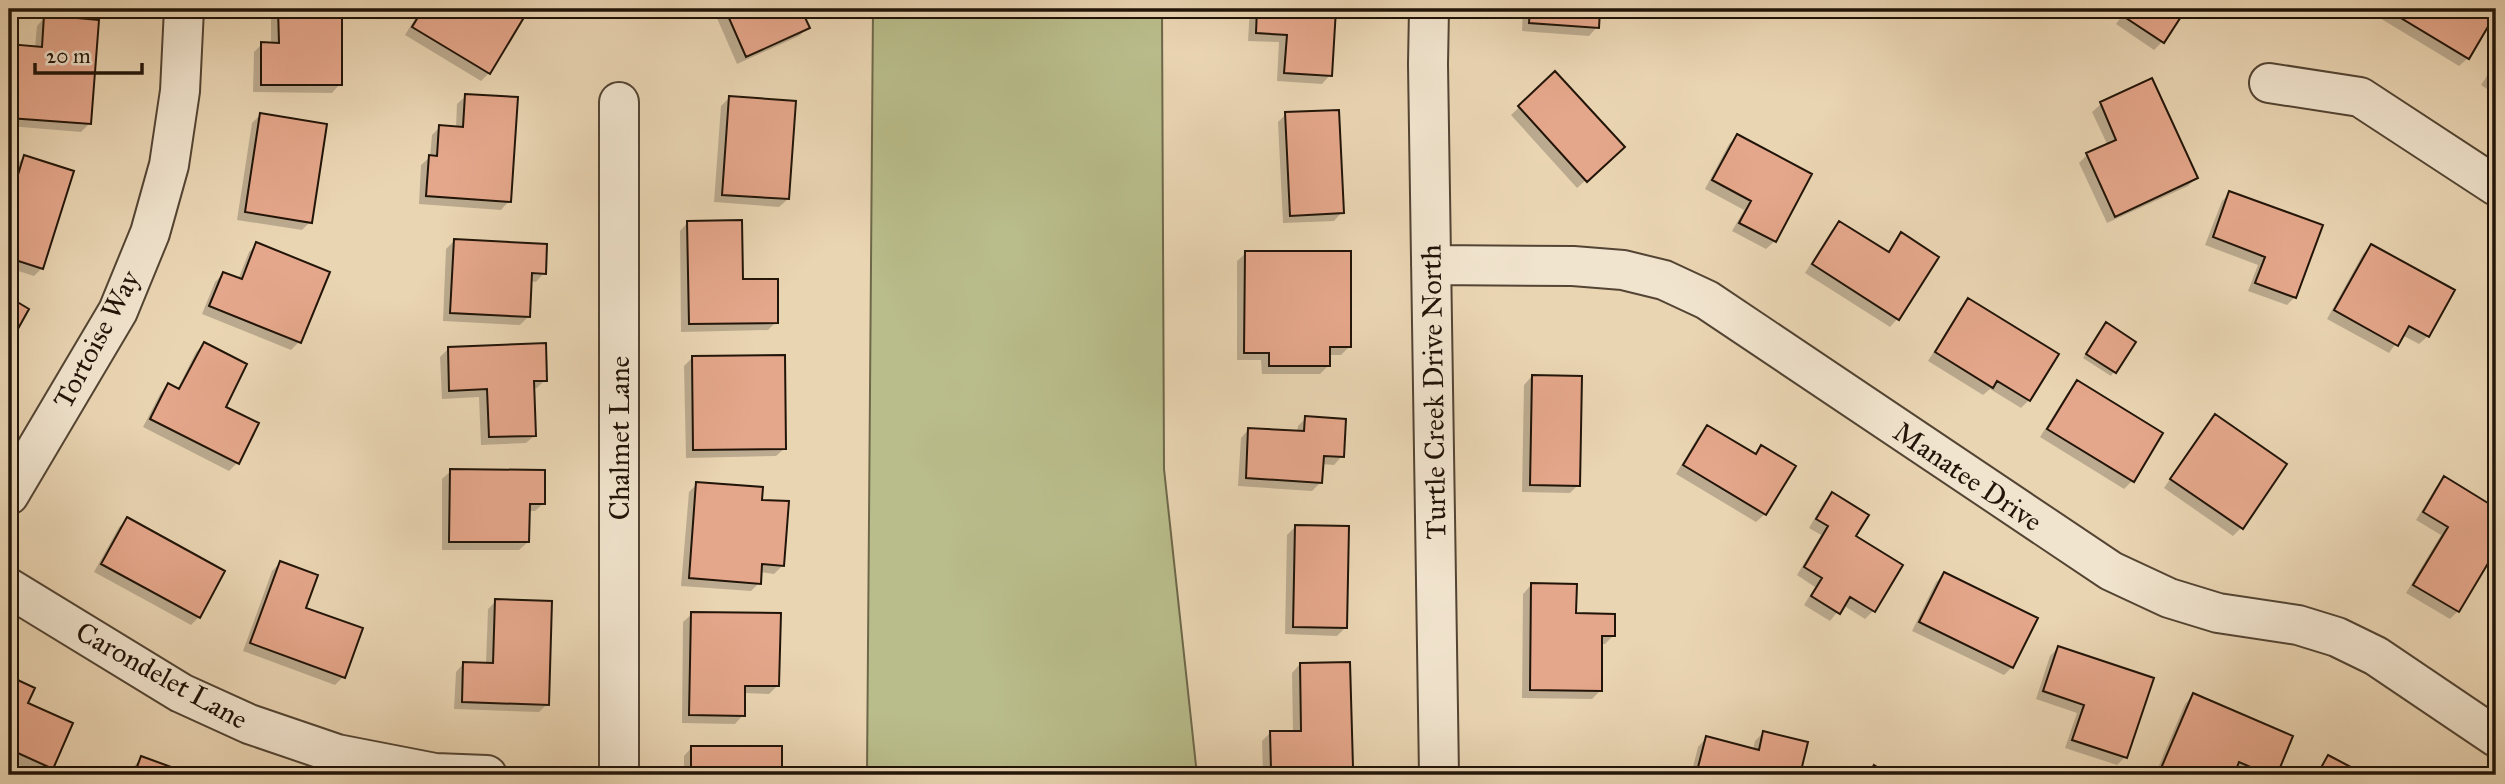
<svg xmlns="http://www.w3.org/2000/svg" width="2505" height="784" viewBox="0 0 2505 784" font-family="'IM FELL Great Primer',serif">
<rect width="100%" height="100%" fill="#ead5b3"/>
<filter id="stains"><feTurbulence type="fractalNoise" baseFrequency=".00286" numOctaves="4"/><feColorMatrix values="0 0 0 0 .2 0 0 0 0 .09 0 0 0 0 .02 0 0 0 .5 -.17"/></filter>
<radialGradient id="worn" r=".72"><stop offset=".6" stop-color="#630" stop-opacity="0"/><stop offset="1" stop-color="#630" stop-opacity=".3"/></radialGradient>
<path fill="#b9bd8b" stroke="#6d684a" stroke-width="2" d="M 873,9 L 1162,9 L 1164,469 L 1197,775 L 867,775 Z"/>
<path fill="#0003" d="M 271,9 L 340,9 L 340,84 L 332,93 L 253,92 L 254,52 L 262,44 L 271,44 Z
M 421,9 L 527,9 L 489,73 L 481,81 L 405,35 Z
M 713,9 L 799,9 L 808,28 L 799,36 L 737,64 Z
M 1250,9 L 1334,9 L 1330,75 L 1322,84 L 1277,81 L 1279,42 L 1248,41 Z
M 1523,9 L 1598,9 L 1597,27 L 1589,36 L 1522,31 Z
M 2127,9 L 2184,9 L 2162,42 L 2154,50 L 2116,24 Z
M 2365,9 L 2496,9 L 2496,10 L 2468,58 L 2459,66 Z
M 45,17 L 89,124 L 81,132 L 9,126 L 9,46 L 35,48 L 37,26 Z
M 2496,63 L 2496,95 L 2481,85 Z
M 1555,73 L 1614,155 L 1577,188 L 1511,115 Z
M 2151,80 L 2196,178 L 2188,186 L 2107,223 L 2079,163 L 2087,155 L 2108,146 L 2092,112 L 2101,104 Z
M 466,96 L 509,201 L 501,210 L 419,204 L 421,165 L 430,157 L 432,135 L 440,127 L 456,128 L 457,104 Z
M 729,98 L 788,199 L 779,207 L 714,202 L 721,106 Z
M 1286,114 L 1342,212 L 1334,221 L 1283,223 L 1278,122 Z
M 260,115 L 310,222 L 302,230 L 237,220 L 252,123 Z
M 1737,136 L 1775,241 L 1766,249 L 1732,231 L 1744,210 L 1705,189 L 1729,144 Z
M 24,157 L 42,268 L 34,276 L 9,268 L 9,189 L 16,165 Z
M 2230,193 L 2295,297 L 2287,305 L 2248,291 L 2258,265 L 2205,245 L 2222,201 Z
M 688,222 L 776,322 L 768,330 L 681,332 L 680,231 Z
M 1840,223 L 1887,253 L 1902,235 L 1898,318 L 1890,327 L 1805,273 L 1831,231 Z
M 454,241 L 544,273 L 536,282 L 530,281 L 528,317 L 520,325 L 443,321 L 446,249 Z
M 257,244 L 299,342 L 291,350 L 202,314 L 215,282 L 223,274 L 238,280 L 249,252 Z
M 2371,246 L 2428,336 L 2419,344 L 2402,335 L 2389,353 L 2327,319 L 2363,254 Z
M 1246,253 L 1349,347 L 1341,355 L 1328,355 L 1328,366 L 1320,374 L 1262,374 L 1261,360 L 1237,360 L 1237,261 Z
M 1968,301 L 2029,400 L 2021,408 L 1990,389 L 1983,395 L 1928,361 L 1960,309 Z
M 2103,328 L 2134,343 L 2111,376 L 2083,358 Z
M 204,344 L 224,408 L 237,463 L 229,471 L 143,427 L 160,394 L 168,385 L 177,390 L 196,352 Z
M 449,348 L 545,380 L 537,388 L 533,388 L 535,435 L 526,443 L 481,445 L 479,397 L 442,399 L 440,357 Z
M 692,358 L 785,448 L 776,456 L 686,458 L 684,366 Z
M 1532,376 L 1578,485 L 1570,493 L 1522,492 L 1524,385 Z
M 2077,382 L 2161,434 L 2132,481 L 2124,489 L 2040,437 L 2069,391 Z
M 2215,416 L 2241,528 L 2233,536 L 2164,488 L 2207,424 Z
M 1306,418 L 1342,456 L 1334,465 L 1321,464 L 1320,483 L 1312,491 L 1238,486 L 1241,438 L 1249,429 L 1297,432 L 1298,426 Z
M 1707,427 L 1754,455 L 1762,447 L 1765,514 L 1756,522 L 1676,474 L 1699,435 Z
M 451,471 L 544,503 L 535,511 L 528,511 L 528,542 L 519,550 L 442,550 L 442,479 Z
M 2444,478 L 2496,510 L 2496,547 L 2458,611 L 2450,619 L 2406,593 L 2441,535 L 2416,520 L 2436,487 Z
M 697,484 L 760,501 L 783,565 L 774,574 L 760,572 L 759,583 L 751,591 L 681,586 L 689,492 Z
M 1832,494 L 1853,536 L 1873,611 L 1865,619 L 1843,605 L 1830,621 L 1804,605 L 1815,587 L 1797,575 L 1821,535 L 1809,528 L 1824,502 Z
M 128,519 L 199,617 L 191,625 L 94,572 L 119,527 Z
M 1296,526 L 1345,628 L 1337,636 L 1285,634 L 1287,535 Z
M 280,563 L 343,677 L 335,685 L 243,651 L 272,571 Z
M 1944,574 L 2012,667 L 2004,675 L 1912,631 L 1936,582 Z
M 1531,585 L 1575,615 L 1613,636 L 1605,644 L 1600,644 L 1600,691 L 1592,699 L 1522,698 L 1523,594 Z
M 496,601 L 547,704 L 539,712 L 454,709 L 456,672 L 464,663 L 486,664 L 488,609 Z
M 692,614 L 778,685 L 769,694 L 743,693 L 743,715 L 735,724 L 682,723 L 683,622 Z
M 2058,648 L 2125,757 L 2117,765 L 2065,748 L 2077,713 L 2036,699 L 2050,656 Z
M 1300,664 L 1351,766 L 1342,775 L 1263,775 L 1262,741 L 1270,733 L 1293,733 L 1292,673 Z
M 9,678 L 33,689 L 26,704 L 52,768 L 44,775 L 9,761 Z
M 2193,695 L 2291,737 L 2275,775 L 2242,775 L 2233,771 L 2232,775 L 2155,775 L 2185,704 Z
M 1763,733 L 1806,744 L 1798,775 L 1691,775 L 1698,747 L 1706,738 L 1753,750 L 1755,741 Z
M 692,747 L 780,748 L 780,775 L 684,775 L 684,756 Z
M 2329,757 L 2362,775 L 2315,775 Z
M 142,758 L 188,775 L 130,775 L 134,766 Z"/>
<path fill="#e5a78b" stroke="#211408" stroke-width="2" d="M 278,9 L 342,9 L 342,85 L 261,85 L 261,42 L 279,43 Z
M 423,9 L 529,9 L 490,74 L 412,27 Z
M 725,9 L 801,9 L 810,28 L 746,57 Z
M 1257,9 L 1336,9 L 1332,76 L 1284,73 L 1287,35 L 1256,33 Z
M 1530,9 L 1600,9 L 1599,28 L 1529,23 Z
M 2128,9 L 2186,9 L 2164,43 L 2123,16 Z
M 2386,9 L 2496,9 L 2496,13 L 2469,59 Z
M 44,15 L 99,20 L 91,124 L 9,118 L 9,44 L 42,47 Z
M 2496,64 L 2496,82 L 2488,76 Z
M 1555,71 L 1625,147 L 1587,182 L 1518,106 Z
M 2152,78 L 2198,178 L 2115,217 L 2086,153 L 2116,140 L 2100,102 Z
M 465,94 L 518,97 L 511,202 L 426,196 L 429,155 L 437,156 L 439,125 L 463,127 Z
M 729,96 L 796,101 L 789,199 L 722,195 Z
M 1339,110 L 1344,213 L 1290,216 L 1285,112 Z
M 260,113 L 327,124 L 312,223 L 245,212 Z
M 1737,134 L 1812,174 L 1776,242 L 1739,223 L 1751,201 L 1712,180 Z
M 24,155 L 74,171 L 43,269 L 9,258 L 9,204 Z
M 2229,191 L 2323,225 L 2296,298 L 2255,283 L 2265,257 L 2213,237 Z
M 742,220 L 743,279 L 778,279 L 778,323 L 689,324 L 687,221 Z
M 1839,221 L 1889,252 L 1901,232 L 1939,257 L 1899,320 L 1812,264 Z
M 454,239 L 547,244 L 546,274 L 532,273 L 530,317 L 450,313 Z
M 256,242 L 330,272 L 301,343 L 209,306 L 223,272 L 242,279 Z
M 2371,244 L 2455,290 L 2429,337 L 2409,326 L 2398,346 L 2334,310 Z
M 1245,251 L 1351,251 L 1351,347 L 1330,347 L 1330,366 L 1269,366 L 1269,353 L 1244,353 Z
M 9,297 L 29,309 L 9,345 Z
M 1968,298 L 2059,354 L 2030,401 L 1997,381 L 1993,388 L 1935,352 Z
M 2106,322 L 2136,342 L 2116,373 L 2086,354 Z
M 204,342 L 247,364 L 226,407 L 259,423 L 239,464 L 150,419 L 168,383 L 179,389 Z
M 546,343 L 547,381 L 534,381 L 536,436 L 489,437 L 487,389 L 449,391 L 448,347 Z
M 785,355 L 786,449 L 693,450 L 692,356 Z
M 1532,375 L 1582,376 L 1580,486 L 1530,485 Z
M 2077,380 L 2163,433 L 2134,482 L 2047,429 Z
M 2215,414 L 2287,464 L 2243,529 L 2170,479 Z
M 1305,416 L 1346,419 L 1344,457 L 1324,456 L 1322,483 L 1246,478 L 1248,428 L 1304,431 Z
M 1707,425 L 1756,454 L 1761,445 L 1796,466 L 1766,515 L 1683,465 Z
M 450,469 L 545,470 L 545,504 L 530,504 L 529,542 L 449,542 Z
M 2444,476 L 2496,508 L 2496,550 L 2459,612 L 2413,585 L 2448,527 L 2423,512 Z
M 696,482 L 763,487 L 762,500 L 789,501 L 784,566 L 762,564 L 761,584 L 689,578 Z
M 1832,492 L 1869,515 L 1856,536 L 1903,565 L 1875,612 L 1850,597 L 1840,614 L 1811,596 L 1822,578 L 1804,567 L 1828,526 L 1816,519 Z
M 127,517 L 225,571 L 200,618 L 101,564 Z
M 1295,525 L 1349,526 L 1347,628 L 1293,627 Z
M 280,561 L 318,575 L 306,608 L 363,628 L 345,678 L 250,643 Z
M 1944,572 L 2038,618 L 2013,668 L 1919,622 Z
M 1531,583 L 1577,584 L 1576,613 L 1615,614 L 1615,636 L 1602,636 L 1602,691 L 1530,690 Z
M 495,599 L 552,601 L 549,705 L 462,702 L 463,662 L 493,663 Z
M 691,612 L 781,613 L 779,686 L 745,686 L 745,716 L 689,715 Z
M 2058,646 L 2154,678 L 2127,758 L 2072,740 L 2084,705 L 2043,691 Z
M 1350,662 L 1353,767 L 1271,769 L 1270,731 L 1301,731 L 1300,663 Z
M 9,676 L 35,688 L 28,703 L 73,723 L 53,769 L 9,749 Z
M 2193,693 L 2293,736 L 2277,775 L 2269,775 L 2239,762 L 2234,775 L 2164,775 L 2159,773 Z
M 1763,731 L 1808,742 L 1800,775 L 1696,775 L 1706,736 L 1759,750 Z
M 691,746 L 782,746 L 782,775 L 691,775 Z
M 2328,755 L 2366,775 L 2317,775 Z
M 141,756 L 193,775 L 134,775 Z
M 1874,765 L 1890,775 L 1868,775 Z"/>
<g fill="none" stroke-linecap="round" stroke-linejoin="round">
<g stroke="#534433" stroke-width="42">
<path id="minor" d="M 1429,9 L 1428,64 L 1439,775
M 2269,83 L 2360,97 L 2496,186
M 619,102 L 619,775
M 1431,265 L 1573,266 L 1623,270 L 1664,280 L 1707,300 L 2111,571 L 2169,598 L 2218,613 L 2298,625 L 2337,637 L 2376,656 L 2496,737
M 9,495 L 118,311 L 150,233 L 169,165 L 180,91 L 184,9
M 9,588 L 181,693 L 249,724 L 337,754 L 435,773 L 487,775"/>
</g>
<use href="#minor" stroke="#f1e4ce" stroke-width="38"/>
</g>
<g text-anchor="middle" stroke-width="5" stroke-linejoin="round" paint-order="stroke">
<g font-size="28" fill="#211408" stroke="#f1e4ce">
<text transform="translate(96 339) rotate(-62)" y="10">Tortoise Way</text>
<text transform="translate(1433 392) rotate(-91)" y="10">Turtle Creek Drive North</text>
<text transform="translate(619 438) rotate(-90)" y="10">Chalmet Lane</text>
<text transform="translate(1968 476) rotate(34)" y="10">Manatee Drive</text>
<text transform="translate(162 675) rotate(29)" y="10">Carondelet Lane</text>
</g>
</g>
<rect width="2505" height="784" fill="none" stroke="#ead5b3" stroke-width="35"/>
<rect x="10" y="10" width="2484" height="763" fill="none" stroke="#211408" stroke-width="3.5"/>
<rect x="18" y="18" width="2470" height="749" fill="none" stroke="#211408" stroke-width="2"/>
<path d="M35 63v10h107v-10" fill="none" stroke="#211408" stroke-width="3.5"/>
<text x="46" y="63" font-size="21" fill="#211408" stroke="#f1e4ce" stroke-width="5" paint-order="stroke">20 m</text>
<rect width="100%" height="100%" filter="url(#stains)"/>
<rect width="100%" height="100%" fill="url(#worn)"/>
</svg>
